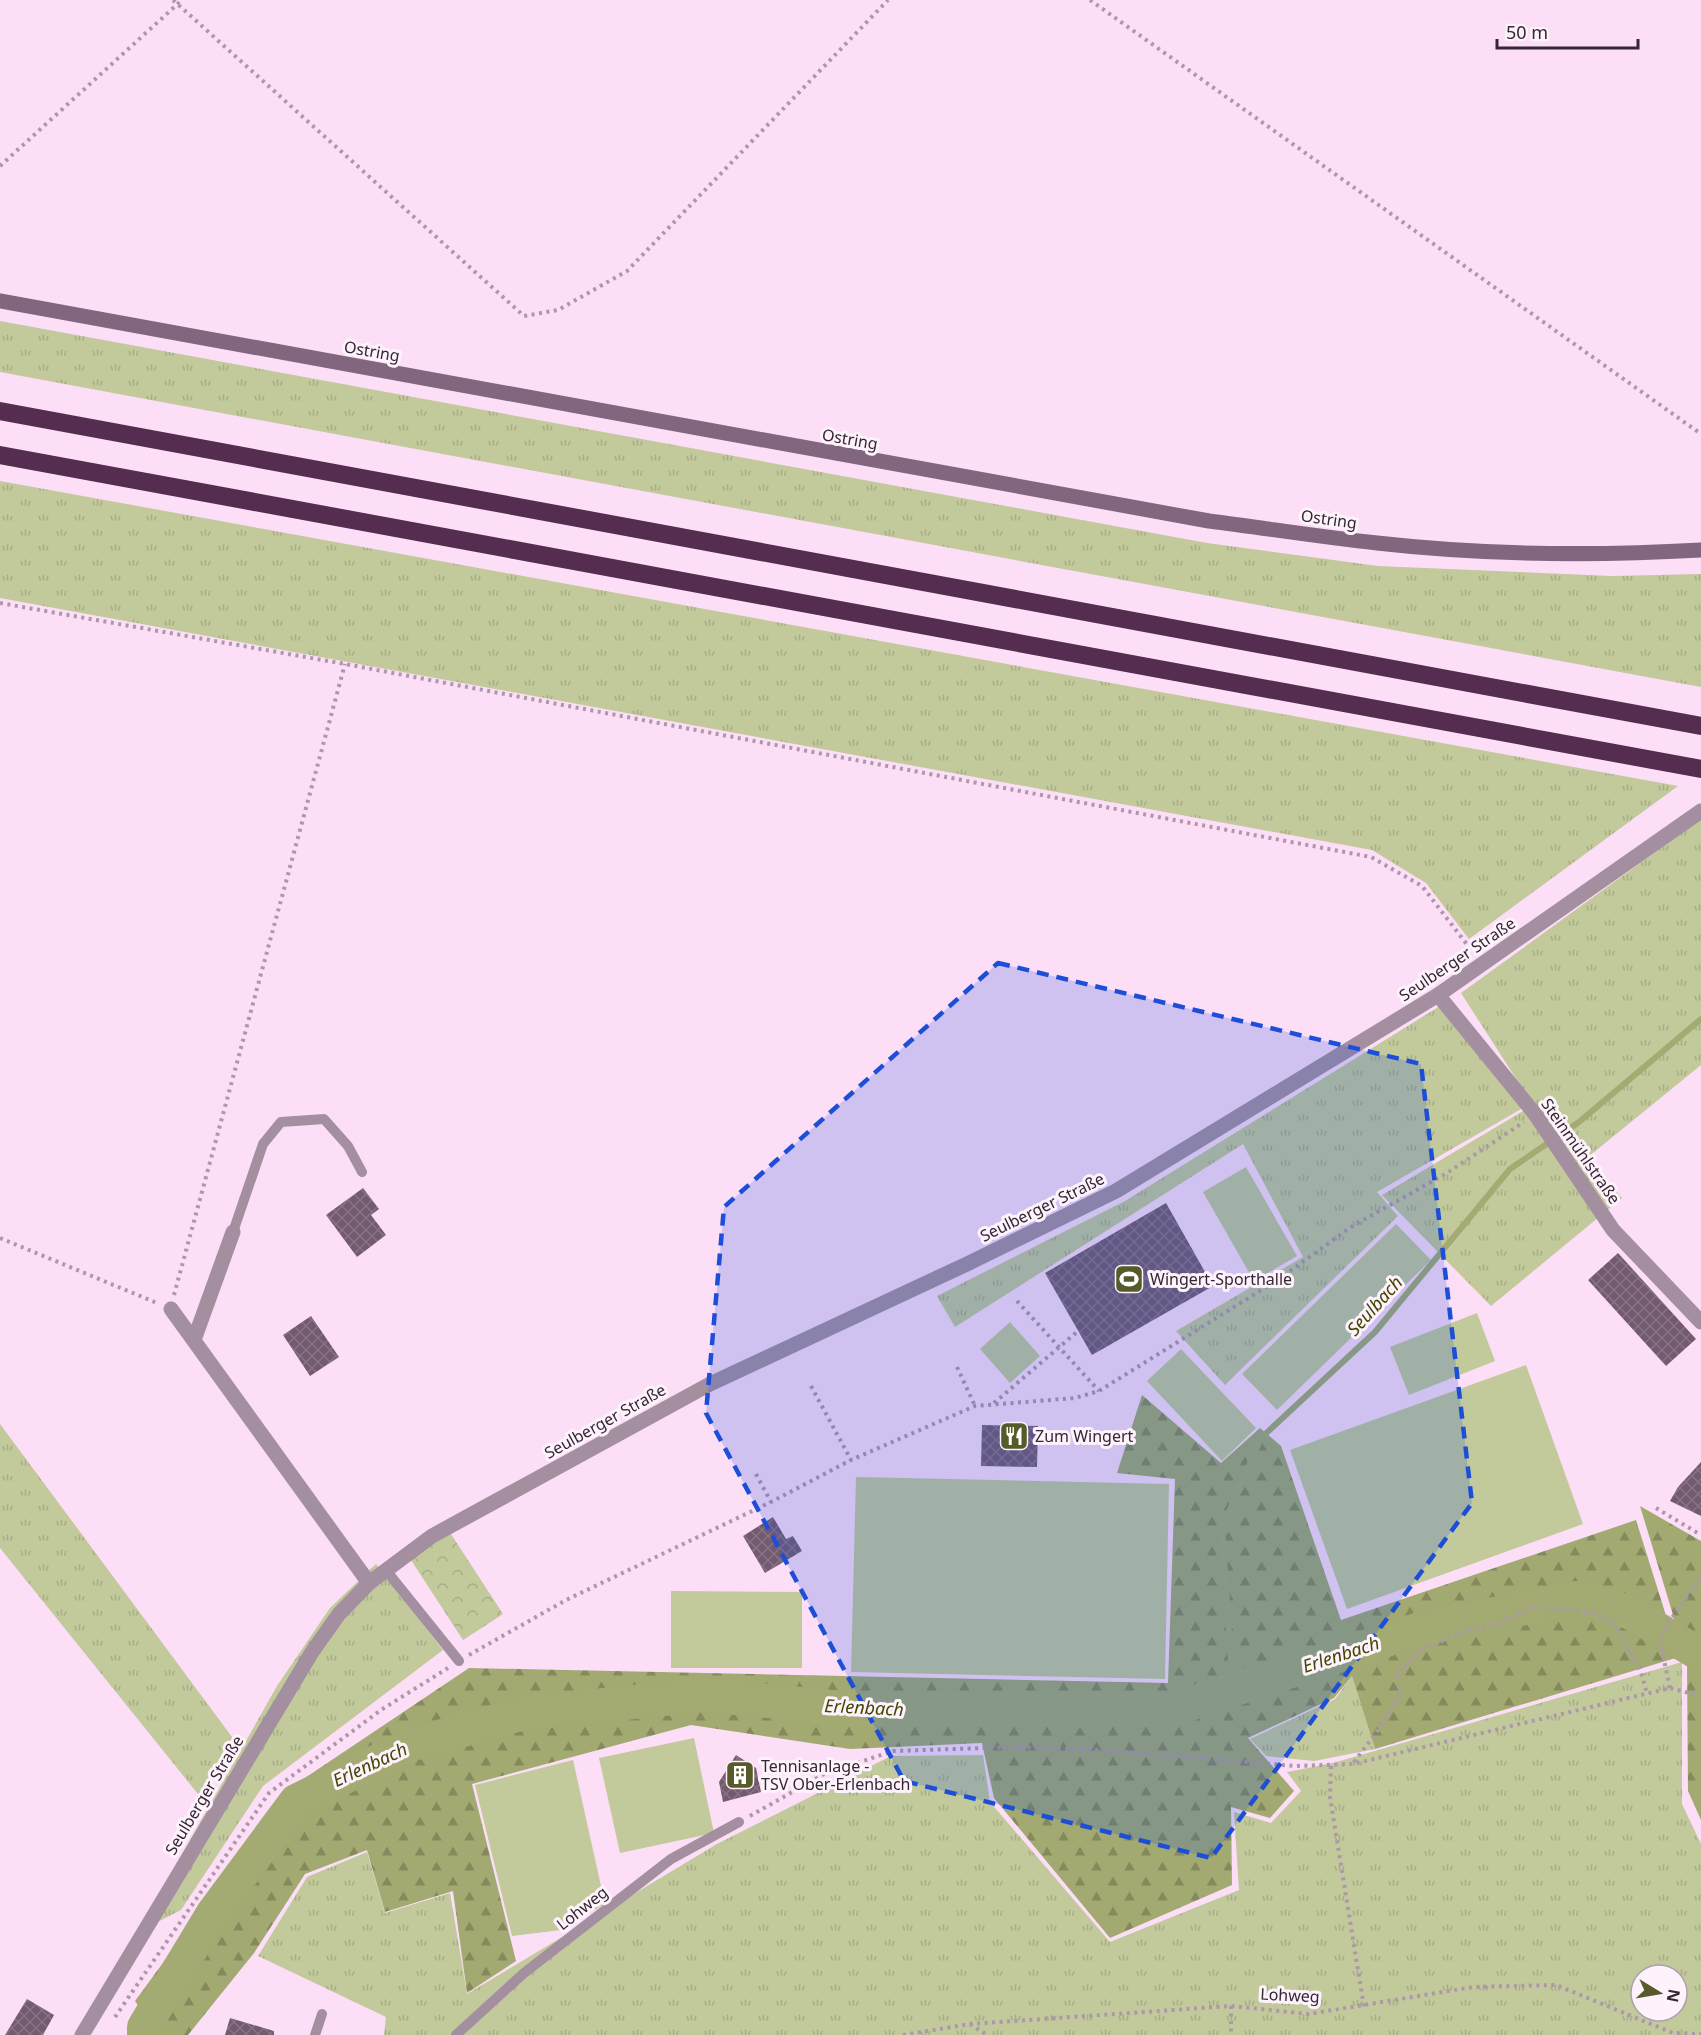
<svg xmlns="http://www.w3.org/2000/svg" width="1701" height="2035" viewBox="0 0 1701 2035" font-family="'Noto Sans',sans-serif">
<defs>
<pattern id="grass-tufts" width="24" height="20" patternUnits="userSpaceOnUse" patternTransform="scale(1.5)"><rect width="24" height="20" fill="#c2c99b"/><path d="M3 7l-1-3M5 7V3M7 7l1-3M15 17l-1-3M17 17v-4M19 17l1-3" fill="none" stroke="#a7ad86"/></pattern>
<pattern id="forest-firs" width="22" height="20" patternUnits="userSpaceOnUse" patternTransform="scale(1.5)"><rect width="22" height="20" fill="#a2a971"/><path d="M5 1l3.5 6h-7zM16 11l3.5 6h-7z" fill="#858a5d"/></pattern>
<pattern id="park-crowns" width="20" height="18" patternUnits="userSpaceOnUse" patternTransform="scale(1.5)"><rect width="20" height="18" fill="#c2c99b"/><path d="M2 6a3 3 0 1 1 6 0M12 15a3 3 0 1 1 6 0" fill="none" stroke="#a7ad86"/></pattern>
<pattern id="building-cross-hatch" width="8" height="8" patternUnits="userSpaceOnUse" patternTransform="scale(1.5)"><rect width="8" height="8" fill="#735a6f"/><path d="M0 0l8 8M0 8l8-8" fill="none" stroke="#877384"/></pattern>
</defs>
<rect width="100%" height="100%" fill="#fcdef7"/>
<path fill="url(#grass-tufts)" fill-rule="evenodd" d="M 0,321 L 1207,543 L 1378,566 L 1612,576 L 1701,574 L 1701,687 L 0,372 Z
M 0,481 L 1678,786 L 1469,939 L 1426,883 L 1372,850 L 0,598 Z
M 1701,819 L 1701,1065 L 1588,1157 L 1622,1198 L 1491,1306 L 1382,1195 L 1533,1105 L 1461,993 Z
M 1440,1006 L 1528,1105 L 1377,1192 L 1398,1216 L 1225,1385 L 1176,1331 L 1303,1257 L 1243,1144 L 955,1327 L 937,1296 L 1125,1201 Z
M 0,1424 L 235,1741 L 202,1799 L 0,1548 Z
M 376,1564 L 443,1650 L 263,1786 L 181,1910 L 138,1932 L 277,1686 L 330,1608 Z
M 1682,1662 L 1682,1804 L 1701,1844 L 1701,2035 L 384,2035 L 386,2017 L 258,1956 L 307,1877 L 367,1852 L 385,1913 L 450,1893 L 467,1994 L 717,1844 L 891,1756 L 983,1755 L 990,1802 L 1110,1942 L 1239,1890 L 1234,1812 L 1271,1823 L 1301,1791 L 1287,1772 L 1333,1763 ZM 1641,1975 L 1677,1975 L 1677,2011 L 1641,2011 Z
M 1352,1676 L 1375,1749 L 1314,1761 L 1266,1756 L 1250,1739 L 1335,1699 Z"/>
<path fill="url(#forest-firs)" d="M 1142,1395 L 1221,1463 L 1260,1428 L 1281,1446 L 1341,1620 L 1636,1520 L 1679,1657 L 1375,1749 L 1352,1676 L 1334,1698 L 1248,1738 L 1294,1791 L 1270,1818 L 1231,1807 L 1232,1885 L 1110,1938 L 994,1798 L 982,1743 L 850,1749 L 691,1725 L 472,1784 L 516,1961 L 467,1993 L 453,1891 L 385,1912 L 367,1850 L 305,1874 L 254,1953 L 188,2035 L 158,2035 L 135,2001 L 293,1786 L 469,1668 L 1168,1683 L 1175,1479 L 1117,1473 Z
M 1640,1506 L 1701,1541 L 1701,1820 L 1688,1791 L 1687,1661 Z"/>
<path fill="url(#park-crowns)" d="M 449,1531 L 503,1614 L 463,1640 L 409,1557 Z"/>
<path fill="#c2c99b" d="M 1246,1167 L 1297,1256 L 1254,1281 L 1203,1192 Z
M 1396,1224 L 1431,1260 L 1277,1410 L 1242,1374 Z
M 1477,1313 L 1495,1361 L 1409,1395 L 1390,1347 Z
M 1010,1322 L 1040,1356 L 1010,1383 L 980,1349 Z
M 1181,1349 L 1256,1428 L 1222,1461 L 1147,1381 Z
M 1526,1365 L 1583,1524 L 1347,1609 L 1290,1450 Z
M 856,1477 L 1169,1484 L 1165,1679 L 851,1672 Z
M 671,1591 L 802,1592 L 802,1668 L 671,1668 Z
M 694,1738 L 714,1833 L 620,1853 L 599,1758 Z
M 573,1760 L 605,1904 L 561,1930 L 512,1936 L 475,1785 Z"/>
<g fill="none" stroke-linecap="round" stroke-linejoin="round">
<path stroke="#a3aa72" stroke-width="6" d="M 1233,1690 L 1222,1528 L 1261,1438 L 1375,1332 L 1510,1169 L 1579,1122 L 1701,1019"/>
<path stroke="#a3aa72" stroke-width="34" d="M 144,2035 L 144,2027 L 213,1913 L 296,1801 L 410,1745 L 524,1713 L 704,1695 L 864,1710 L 1171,1710 L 1423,1628 L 1577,1598 L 1629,1612 L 1701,1655"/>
</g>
<path fill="url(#building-cross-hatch)" d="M 363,1188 L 379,1209 L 371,1215 L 386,1235 L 357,1257 L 326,1215 Z
M 1166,1203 L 1213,1286 L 1092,1355 L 1045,1273 Z
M 1618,1253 L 1696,1339 L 1666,1366 L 1588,1280 Z
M 311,1316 L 339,1357 L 310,1376 L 283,1335 Z
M 982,1425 L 1038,1426 L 1037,1467 L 981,1466 Z
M 1701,1462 L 1701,1516 L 1670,1501 L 1678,1487 Z
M 773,1517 L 786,1539 L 793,1536 L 802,1551 L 765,1573 L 743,1536 Z
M 736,1755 L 756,1768 L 761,1792 L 723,1802 L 719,1782 Z
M 27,1999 L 54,2015 L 43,2035 L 5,2035 Z
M 230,2018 L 274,2031 L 274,2035 L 225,2035 Z"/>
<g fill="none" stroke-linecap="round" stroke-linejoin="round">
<path stroke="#ae97aa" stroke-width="4" stroke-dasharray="3 4.5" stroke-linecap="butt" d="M 173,0 L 524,316 L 558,310 L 627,271 L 888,0
M 1090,0 L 1701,434
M 0,166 L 182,0
M 0,603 L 345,664 L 1371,857 L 1422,886 L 1472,951
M 0,1238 L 157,1303
M 174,1295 L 345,664
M 1017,1301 L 1099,1391
M 957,1367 L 975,1406
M 811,1386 L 851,1460
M 994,1403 L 1078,1331
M 756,1474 L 771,1502
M 1656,1508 L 1701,1535
M 469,1655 L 566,1600 L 771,1502 L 851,1460 L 975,1406 L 1075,1398 L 1099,1391 L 1279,1279 L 1351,1227 L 1447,1173 L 1524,1122
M 1670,1688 L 1660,1641 L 1667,1625 L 1701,1577
M 1354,1762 L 1376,1733 L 1399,1695 L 1397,1672 L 1424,1649 L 1463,1632 L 1500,1623 L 1532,1608 L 1562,1609 L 1595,1613 L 1615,1624 L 1641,1672 L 1647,1694
M 1331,1766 L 1330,1797 L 1364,2007
M 750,1816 L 824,1774 L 893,1751 L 1017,1747 L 1115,1751 L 1295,1766 L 1353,1764 L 1670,1688 L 1701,1696
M 1231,2006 L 1231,2035
M 115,2017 L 269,1793 L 381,1710 L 448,1668
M 970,2024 L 987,2035
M 903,2035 L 970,2024 L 1231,2006 L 1309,2014 L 1473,1987 L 1556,1985 L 1673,2033 L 1701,2034"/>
<path stroke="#a48fa1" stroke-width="10" d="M 233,1232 L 263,1144 L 281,1122 L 324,1119 L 348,1146 L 362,1172
M 385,1569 L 459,1661
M 315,2035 L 322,2014
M 456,2035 L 524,1973 L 671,1859 L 739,1822"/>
<path stroke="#a48fa1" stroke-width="15" d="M 1438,995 L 1535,1114 L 1613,1230 L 1701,1322
M 171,1309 L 369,1583
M 194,1340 L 233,1232"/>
<path stroke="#a48fa1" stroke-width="15" d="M 82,2035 L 312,1652 L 339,1614 L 369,1583 L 432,1536 L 710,1384 L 967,1264 L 1116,1191 L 1438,995 L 1701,811"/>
<path stroke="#82657e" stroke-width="15" d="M 0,301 L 1209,521 C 1265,528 1320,537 1377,543 C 1483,555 1594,556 1701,550"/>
<path stroke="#542d50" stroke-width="18" d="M 0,411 L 1701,726
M 0,455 L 1701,769"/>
</g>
<path fill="#1d4ed8" fill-opacity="0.2" stroke="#1d4ed8" stroke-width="4.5" stroke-dasharray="12 8" stroke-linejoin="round" d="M 998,963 L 1421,1064 L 1472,1503 L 1211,1858 L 904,1781 L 706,1413 L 724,1207 Z"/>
<defs>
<g id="stadium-square" transform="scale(1.5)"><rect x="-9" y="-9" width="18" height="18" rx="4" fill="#565b29" stroke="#fef2fc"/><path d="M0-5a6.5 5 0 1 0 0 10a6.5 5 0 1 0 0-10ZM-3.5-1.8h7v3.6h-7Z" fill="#fff"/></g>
<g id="restaurant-square" transform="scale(1.5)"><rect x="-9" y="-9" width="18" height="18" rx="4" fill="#565b29" stroke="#fef2fc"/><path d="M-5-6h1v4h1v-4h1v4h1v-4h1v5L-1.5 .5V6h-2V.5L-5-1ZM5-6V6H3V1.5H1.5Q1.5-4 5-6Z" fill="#fff"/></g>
<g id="building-square" transform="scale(1.5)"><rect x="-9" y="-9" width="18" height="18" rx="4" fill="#565b29" stroke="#fef2fc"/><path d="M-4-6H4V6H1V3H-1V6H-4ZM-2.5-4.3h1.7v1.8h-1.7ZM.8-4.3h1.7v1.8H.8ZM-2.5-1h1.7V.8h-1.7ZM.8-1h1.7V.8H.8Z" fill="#fff"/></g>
</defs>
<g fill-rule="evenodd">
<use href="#stadium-square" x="1129" y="1279"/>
<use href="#restaurant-square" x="1014" y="1436"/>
<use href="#building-square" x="740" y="1775"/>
</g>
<g text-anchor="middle" stroke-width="6" stroke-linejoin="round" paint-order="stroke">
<g font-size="16" fill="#332831" stroke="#fef2fc">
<text transform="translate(372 351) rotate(10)" y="6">Ostring</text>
<text transform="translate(850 439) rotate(10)" y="6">Ostring</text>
<text transform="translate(1329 519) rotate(8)" y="6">Ostring</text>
<text transform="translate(1457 959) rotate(-34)" y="6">Seulberger Straße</text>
<text transform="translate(1581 1151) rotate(55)" y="6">Steinmühlstraße</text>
<text transform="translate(1042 1207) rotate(-26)" y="6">Seulberger Straße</text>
<text transform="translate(605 1421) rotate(-29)" y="6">Seulberger Straße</text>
<text transform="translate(204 1795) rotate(-59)" y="6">Seulberger Straße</text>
<text transform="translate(582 1908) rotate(-38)" y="6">Lohweg</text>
<text transform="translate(1290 1995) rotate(3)" y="6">Lohweg</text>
</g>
<g font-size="16" fill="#332831" stroke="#fef2fc" text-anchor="start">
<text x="1150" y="1285">Wingert-Sporthalle</text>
<text x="1035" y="1442">Zum Wingert</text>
<text x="761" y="1772">Tennisanlage -<tspan x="761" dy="18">TSV Ober-Erlenbach</tspan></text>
</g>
<g font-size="18" font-style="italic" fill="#424701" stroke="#fef2fc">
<text transform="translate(1375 1306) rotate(-48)" y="6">Seulbach</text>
<text transform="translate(1341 1655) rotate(-18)" y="6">Erlenbach</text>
<text transform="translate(864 1708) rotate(3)" y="6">Erlenbach</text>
<text transform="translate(370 1765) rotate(-25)" y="6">Erlenbach</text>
</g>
</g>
<g transform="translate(1659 1993) rotate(101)"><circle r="28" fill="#fef2fc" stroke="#ada1ab" stroke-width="1.5"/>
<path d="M0-4.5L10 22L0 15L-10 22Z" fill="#565b29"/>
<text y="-9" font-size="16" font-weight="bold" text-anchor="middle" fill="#332831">N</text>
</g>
<path d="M1497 39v9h141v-9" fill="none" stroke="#332831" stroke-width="3"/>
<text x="1506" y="39" font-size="18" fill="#332831" stroke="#fef2fc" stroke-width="4.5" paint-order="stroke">50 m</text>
</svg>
